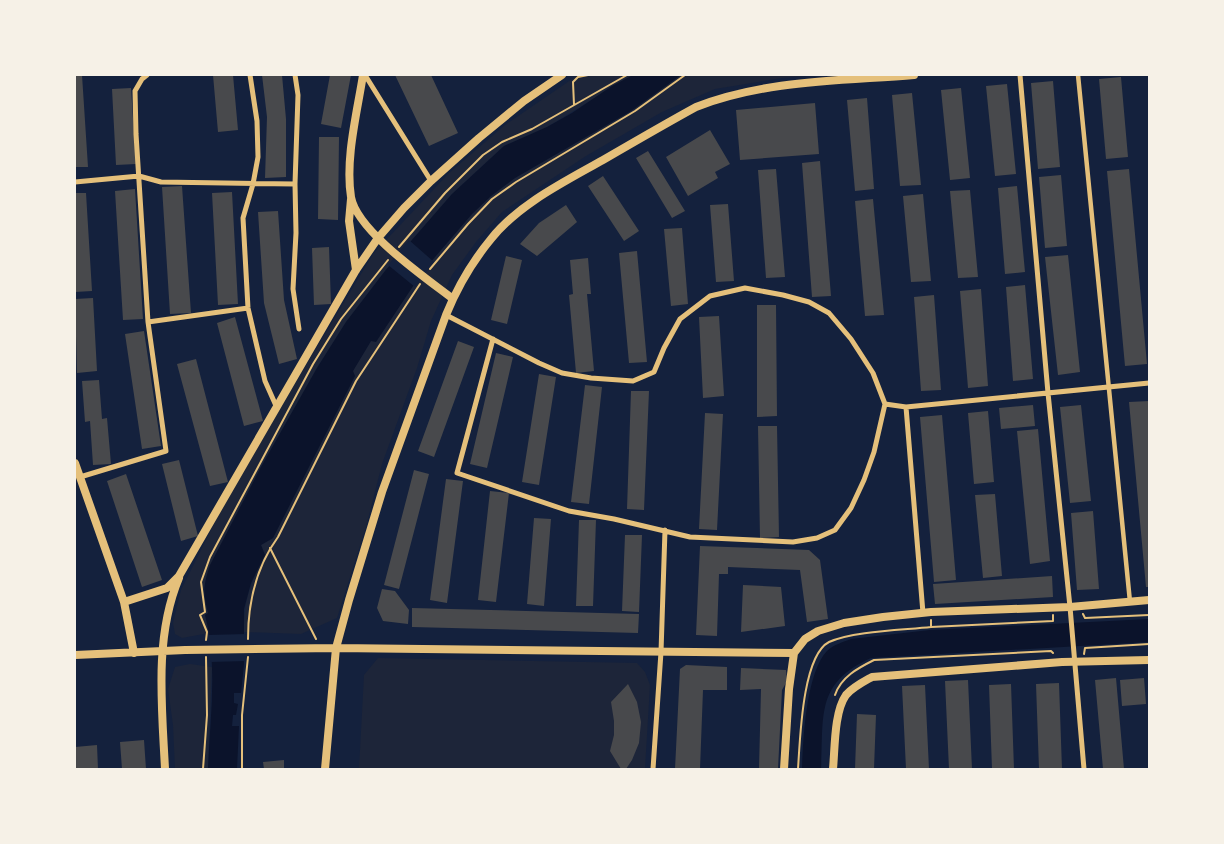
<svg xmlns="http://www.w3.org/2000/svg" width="1224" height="844" viewBox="0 0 1224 844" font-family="'Titillium Web',sans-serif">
<rect width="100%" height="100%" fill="#14213d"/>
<path fill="#1d2539" d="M 578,75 L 633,75 L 547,127 L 504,146 L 452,194 L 385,271 L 346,322 L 317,368 L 261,467 L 203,590 L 208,613 L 205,615 L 209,633 L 182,638 L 175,634 L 173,623 L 181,590 L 230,492 L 373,254 L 449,173 L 505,125 Z
M 681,75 L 818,75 L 782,78 L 715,89 L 662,112 L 586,156 L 502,212 L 476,242 L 452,275 L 431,321 L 417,368 L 382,464 L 366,527 L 337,618 L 301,634 L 244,632 C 244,598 250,585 265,555 L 261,545 L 273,538 L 355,376 L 352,372 L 371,341 L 376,341 L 423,271 L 472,214 L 491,196 L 515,178 L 631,111 Z
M 378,658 L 637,663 L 645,672 L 650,685 L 645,769 L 359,769 L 364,675 Z
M 190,664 L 212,667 L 208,769 L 175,769 L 173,725 L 168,689 L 175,667 Z"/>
<path fill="#0b132b" d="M 633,75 L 681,75 L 631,111 L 515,178 L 491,196 L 472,214 L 423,271 L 376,342 L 371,341 L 353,371 L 355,376 L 273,538 L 261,545 L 265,555 L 251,583 L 244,609 L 244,664 L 241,693 L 234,693 L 234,703 L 238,704 L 236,715 L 233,715 L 232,726 L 239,726 L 237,769 L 208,769 C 210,718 218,665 205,615 L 208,613 C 203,592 203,586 210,565 L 261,467 L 317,368 L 346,322 L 385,271 L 452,194 L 504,146 L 547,127 L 572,113 L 612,86 Z
M 1149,619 L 1149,642 L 871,658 C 815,683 824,716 821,769 L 802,769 C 803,740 806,673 827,651 C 833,645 843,642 851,639 L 930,630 Z"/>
<path fill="#14213d" d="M 409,240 L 434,262 L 415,287 L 388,265 Z
M 247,634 L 247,661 L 209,662 L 207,635 Z"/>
<path fill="#48494c" d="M 75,75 L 82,75 L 88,167 L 75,167 Z
M 213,75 L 233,75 L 238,130 L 218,132 Z
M 262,75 L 282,75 L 286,119 L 286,177 L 265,178 L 267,117 Z
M 330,75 L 351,75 L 341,128 L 321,124 Z
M 395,75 L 431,75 L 458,133 L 429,146 Z
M 1121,77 L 1128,157 L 1106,159 L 1099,79 Z
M 1053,81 L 1060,167 L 1038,169 L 1031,83 Z
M 1007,84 L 1016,174 L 995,176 L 986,86 Z
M 131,88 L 136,164 L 116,165 L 112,89 Z
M 961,88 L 970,178 L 950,180 L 941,90 Z
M 912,93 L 921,185 L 900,186 L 892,95 Z
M 867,98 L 874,189 L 855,191 L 847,100 Z
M 815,103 L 819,154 L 740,160 L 736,110 Z
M 710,130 L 730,164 L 715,172 L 718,178 L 688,196 L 666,157 Z
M 319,137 L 339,137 L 338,220 L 318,219 Z
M 648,151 L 685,211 L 672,218 L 636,158 Z
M 820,161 L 831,296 L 812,297 L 802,163 Z
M 776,169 L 785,277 L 766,278 L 758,170 Z
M 1129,169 L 1147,364 L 1125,366 L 1107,171 Z
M 1061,175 L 1067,246 L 1045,248 L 1039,177 Z
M 603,176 L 639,231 L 624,241 L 588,186 Z
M 182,186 L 191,313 L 170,314 L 162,187 Z
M 1017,186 L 1025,272 L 1005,274 L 998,188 Z
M 135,189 L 143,319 L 123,320 L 115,191 Z
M 970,190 L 978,277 L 958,278 L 950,191 Z
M 232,192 L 238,304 L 218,305 L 212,193 Z
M 75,193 L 86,193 L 92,291 L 75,292 Z
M 923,194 L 931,281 L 911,282 L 903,196 Z
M 873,199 L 884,315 L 865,316 L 855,201 Z
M 728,204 L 734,281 L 716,282 L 710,205 Z
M 566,205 L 577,222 L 537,256 L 520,244 L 539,223 Z
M 278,211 L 284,300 L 297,359 L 279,364 L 264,303 L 258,212 Z
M 682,228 L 688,304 L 671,306 L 664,229 Z
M 329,247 L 331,304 L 314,305 L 312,248 Z
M 637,251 L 647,362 L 629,363 L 619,253 Z
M 1068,255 L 1080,372 L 1058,375 L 1045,257 Z
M 506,256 L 522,260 L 507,324 L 491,320 Z
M 588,258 L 591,294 L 587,294 L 594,371 L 576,373 L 569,295 L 573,294 L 570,260 Z
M 1025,285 L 1033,379 L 1013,381 L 1006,287 Z
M 981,289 L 988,386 L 968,388 L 960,291 Z
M 934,295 L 941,390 L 921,391 L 914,297 Z
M 93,298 L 97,371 L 77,373 L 75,299 Z
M 757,305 L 776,305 L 777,416 L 757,417 Z
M 719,316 L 724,396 L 703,398 L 699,317 Z
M 235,317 L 263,421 L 244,426 L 217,323 Z
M 144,331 L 161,446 L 142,449 L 125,334 Z
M 458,341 L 474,347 L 434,457 L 418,451 Z
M 496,353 L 513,357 L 487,468 L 470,464 Z
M 196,359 L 228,482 L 210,486 L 177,364 Z
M 539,374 L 556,377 L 539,485 L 522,482 Z
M 99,380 L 102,419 L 107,418 L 111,464 L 93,465 L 90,421 L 85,422 L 82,381 Z
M 585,385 L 602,387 L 589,504 L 571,502 Z
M 631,391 L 649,391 L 644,510 L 627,509 Z
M 1149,401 L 1149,587 L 1146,587 L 1129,402 Z
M 1033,405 L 1035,426 L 1001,429 L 999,408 Z
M 1081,405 L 1091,501 L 1070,503 L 1060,407 Z
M 988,411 L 994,482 L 974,484 L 968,413 Z
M 705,413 L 723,414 L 717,530 L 699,529 Z
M 942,415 L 956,580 L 934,582 L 920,417 Z
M 758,426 L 777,426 L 779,537 L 760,538 Z
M 1038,429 L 1050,561 L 1030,564 L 1017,431 Z
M 179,460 L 198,536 L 181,541 L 162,464 Z
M 414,470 L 429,474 L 399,589 L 384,585 Z
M 126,474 L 162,580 L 142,587 L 107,481 Z
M 446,479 L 463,481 L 447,603 L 430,600 Z
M 490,491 L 509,493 L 496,602 L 478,600 Z
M 995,494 L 1002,576 L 983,578 L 975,495 Z
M 1093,511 L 1099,589 L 1077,590 L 1071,513 Z
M 534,518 L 551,519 L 544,606 L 527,604 Z
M 579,520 L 596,520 L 593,606 L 576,606 Z
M 625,535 L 642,535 L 639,612 L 622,611 Z
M 700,546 L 809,550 L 820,560 L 828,619 L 807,622 L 800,570 L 728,567 L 728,574 L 719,574 L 717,636 L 696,635 Z
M 1052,576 L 1053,597 L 935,604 L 933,584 Z
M 743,585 L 781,587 L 785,626 L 741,632 Z
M 382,589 L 395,591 L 409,610 L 408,624 L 383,621 L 377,608 Z
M 412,608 L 639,614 L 638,633 L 412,627 Z
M 686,665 L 727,667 L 727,690 L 703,690 L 700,769 L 675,769 L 680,669 Z
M 741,668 L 786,670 L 787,681 L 782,690 L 778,769 L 759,769 L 761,689 L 740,690 Z
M 1116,678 L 1124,769 L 1103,769 L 1095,680 Z
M 1144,678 L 1146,704 L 1122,706 L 1120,680 Z
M 968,680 L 972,769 L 949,769 L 945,681 Z
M 1059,683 L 1062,769 L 1039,769 L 1036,684 Z
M 628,684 L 637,702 L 641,722 L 639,743 L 632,760 L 626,769 L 621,769 L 610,751 L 614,735 L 614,721 L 611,702 Z
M 1011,684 L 1014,769 L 992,769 L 989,685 Z
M 925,685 L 929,769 L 906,769 L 902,686 Z
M 857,714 L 876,715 L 874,769 L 855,769 Z
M 144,740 L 146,769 L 122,769 L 120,742 Z
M 97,745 L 98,769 L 75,769 L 75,747 Z
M 284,760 L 284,769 L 264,769 L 263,762 Z"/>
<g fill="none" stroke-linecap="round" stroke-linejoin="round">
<path stroke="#e5c07b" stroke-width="2" d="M 574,105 L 573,82 L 578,77 L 588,75
M 399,247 L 445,193 L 483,155 L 502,142 L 532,129 L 627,75
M 430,269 L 468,224 L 492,199 L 516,182 L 635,111 L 685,75
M 270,548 L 316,639
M 1083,614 L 1085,618 L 1149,615
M 931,620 L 931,627 L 1053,621 L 1053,615
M 248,639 C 248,602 256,567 278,537 L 356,381 L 420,284
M 206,640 L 207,632 L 200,615 L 205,612 L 201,582 L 210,557 L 313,364 L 341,319 L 388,260
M 1084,654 L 1085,648 L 1149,644
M 835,695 C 841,677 858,668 874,660 L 1051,651 L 1053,653
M 203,769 L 207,715 L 206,657
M 242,769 L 242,715 L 248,657
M 798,769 C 800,741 802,656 829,642 C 852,631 904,630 931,627"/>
<path stroke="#e5c07b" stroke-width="4.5" d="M 1078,75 L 1130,602"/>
<path stroke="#e5c07b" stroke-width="5" d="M 250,75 L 257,121 L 258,157 L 253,184 L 243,218 L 248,308 L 265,381 L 277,408
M 295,75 L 298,95 L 295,184 L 296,233 L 293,289 L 299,329
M 365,75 L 431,181
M 1020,75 L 1048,393 L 1070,607 L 1084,769
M 75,182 L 139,176 L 161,182 L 295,184
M 446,315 L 539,363 L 562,373 L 591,378 L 633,381 L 654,372 L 664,348 L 680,319 L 710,296 L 745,288 L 783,295 L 809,302 L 829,313 L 851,339 L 873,373 L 885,404 L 874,452 L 864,480 L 851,508 L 835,530 L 817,538 L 793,542 L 690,537 L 614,519 L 569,511 L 457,473 L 493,339
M 148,322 L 248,308
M 885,404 L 906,407 L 1149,383
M 906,407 L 923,613
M 80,477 L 166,451 L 148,322 L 136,134 L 135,91 L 142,79 L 147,75
M 653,769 L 661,652 L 665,530"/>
<path stroke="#e5c07b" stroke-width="8" d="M 363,75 C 357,113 345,159 351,197 C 357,231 426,278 453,299
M 351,199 L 349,221 L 356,270
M 75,463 L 124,602 L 134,653
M 124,602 L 167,588 L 179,576 L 356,270 L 378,238 L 404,208 L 431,181 L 479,138 L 524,101 L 562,75
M 75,655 L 185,650 L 336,648 L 794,653
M 165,769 C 162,707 154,637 179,578
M 325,769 L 336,648 L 349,600 L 382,492 L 446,315 C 457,288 472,262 491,239 C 519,204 564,182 603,160 C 634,142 665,124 696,107 C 765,80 841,81 914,75
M 784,769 L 789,689 L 794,653 L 805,639 L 818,631 L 844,623 L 883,617 L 931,612 L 1070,607 L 1149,600
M 833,769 C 835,748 834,712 846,695 C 853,687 863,682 872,677 L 1062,662 L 1149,660"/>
</g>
<rect width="1224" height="844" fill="none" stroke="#f6f1e7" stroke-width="152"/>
</svg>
